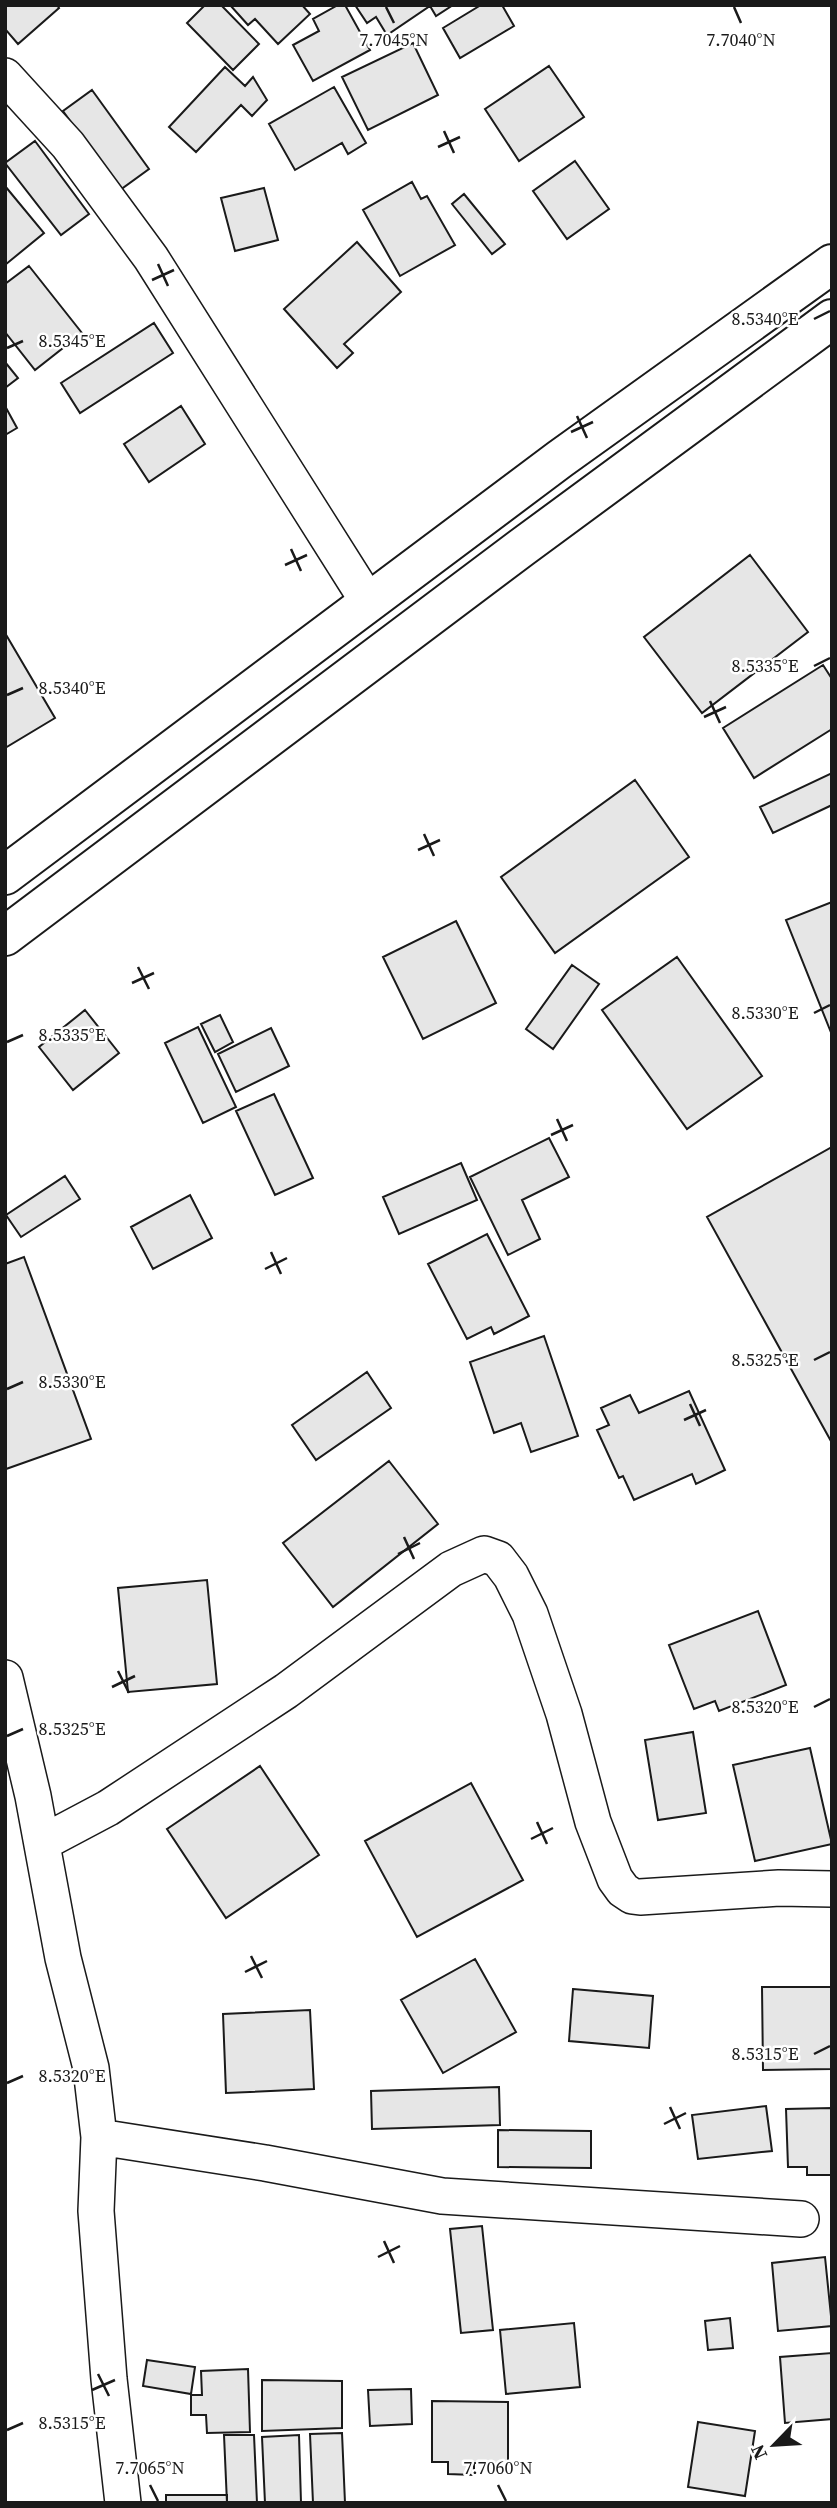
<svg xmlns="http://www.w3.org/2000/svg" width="837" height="2508" viewBox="0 0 837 2508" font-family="'Source Serif 4',serif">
<rect width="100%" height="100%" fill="#fff"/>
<path fill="#e6e6e6" stroke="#1a1a1a" stroke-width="2" d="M 5,5 L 57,5 L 59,8 L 18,44 L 5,29 Z
M 205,5 L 221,5 L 259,44 L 233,70 L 187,23 Z
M 230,5 L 302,5 L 310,14 L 278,44 L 255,19 L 248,25 Z
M 338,5 L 345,5 L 370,50 L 313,81 L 293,45 L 319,31 L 313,19 Z
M 355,5 L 453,5 L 436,16 L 430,6 L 387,35 L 376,17 L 367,23 Z
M 481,5 L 502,5 L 514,26 L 460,58 L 443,28 Z
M 413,43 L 438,95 L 368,130 L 342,77 Z
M 549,66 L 584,117 L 519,161 L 485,109 Z
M 225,67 L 245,86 L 253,77 L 267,100 L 252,116 L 241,105 L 196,152 L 169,127 Z
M 334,87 L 366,143 L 348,154 L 342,143 L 295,170 L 269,124 Z
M 92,90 L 149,169 L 120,190 L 63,111 Z
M 35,141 L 89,214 L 61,235 L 5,163 Z
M 575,161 L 609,209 L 567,239 L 533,191 Z
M 412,182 L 421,199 L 427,196 L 455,245 L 400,276 L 363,210 Z
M 5,186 L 44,233 L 5,265 Z
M 264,188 L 278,240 L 235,251 L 221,198 Z
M 464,194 L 505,244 L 492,254 L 452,204 Z
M 357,242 L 401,292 L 344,344 L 353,353 L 337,368 L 284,309 Z
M 29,266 L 82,333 L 35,370 L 5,332 L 5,284 Z
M 154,323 L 173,353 L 80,413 L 61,383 Z
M 5,362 L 18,378 L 5,388 Z
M 5,406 L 17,428 L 5,435 Z
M 181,406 L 205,444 L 149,482 L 124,444 Z
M 750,555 L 808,632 L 702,713 L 644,637 Z
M 5,633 L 55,718 L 5,748 Z
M 823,665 L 832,679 L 832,729 L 754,778 L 723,728 Z
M 832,773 L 832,805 L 773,833 L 760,807 Z
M 635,780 L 689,857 L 555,953 L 501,877 Z
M 832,902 L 832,1035 L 786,920 Z
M 456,921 L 496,1003 L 423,1039 L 383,957 Z
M 677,957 L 762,1076 L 687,1129 L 602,1010 Z
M 572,965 L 599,984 L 553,1049 L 526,1029 Z
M 85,1010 L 119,1053 L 73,1090 L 39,1047 Z
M 220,1015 L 233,1042 L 215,1052 L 201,1024 Z
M 198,1027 L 236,1107 L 203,1123 L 165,1043 Z
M 271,1028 L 289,1066 L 236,1092 L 218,1054 Z
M 274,1094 L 313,1178 L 275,1195 L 236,1111 Z
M 549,1138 L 569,1177 L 522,1200 L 540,1239 L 508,1255 L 470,1177 Z
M 832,1147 L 832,1443 L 707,1217 Z
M 461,1163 L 477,1200 L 399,1234 L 383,1197 Z
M 65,1176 L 80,1199 L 21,1237 L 6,1215 Z
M 190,1195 L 212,1238 L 153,1269 L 131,1227 Z
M 487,1234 L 529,1316 L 494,1334 L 491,1327 L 467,1339 L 428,1264 Z
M 24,1257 L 91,1439 L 6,1469 L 5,1264 Z
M 544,1336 L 578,1436 L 531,1452 L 521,1423 L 494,1433 L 470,1362 Z
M 367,1372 L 391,1408 L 316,1460 L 292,1425 Z
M 689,1391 L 725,1470 L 696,1484 L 692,1474 L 634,1500 L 623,1476 L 619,1478 L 597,1430 L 609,1425 L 601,1408 L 630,1395 L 639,1413 Z
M 389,1461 L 438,1524 L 333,1607 L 283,1543 Z
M 207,1580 L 217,1684 L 128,1692 L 118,1588 Z
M 758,1611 L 786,1685 L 719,1711 L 715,1701 L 694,1709 L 669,1645 Z
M 693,1732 L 706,1813 L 658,1820 L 645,1740 Z
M 810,1748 L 832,1844 L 755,1861 L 733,1765 Z
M 260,1766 L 319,1855 L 226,1918 L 167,1829 Z
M 471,1783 L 523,1880 L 417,1937 L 365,1841 Z
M 475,1959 L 516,2032 L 443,2073 L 401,2000 Z
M 762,1987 L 832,1987 L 832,2069 L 763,2070 Z
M 573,1989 L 653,1996 L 649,2048 L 569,2041 Z
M 310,2010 L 314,2089 L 226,2093 L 223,2014 Z
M 499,2087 L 500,2125 L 372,2129 L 371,2091 Z
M 766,2106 L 772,2151 L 698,2159 L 692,2115 Z
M 832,2108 L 832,2175 L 807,2175 L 807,2167 L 788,2167 L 786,2109 Z
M 498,2130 L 591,2131 L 591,2168 L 498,2167 Z
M 482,2226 L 493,2330 L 461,2333 L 450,2229 Z
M 825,2257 L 832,2326 L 778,2331 L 772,2263 Z
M 730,2318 L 733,2348 L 708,2350 L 705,2321 Z
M 574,2323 L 580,2387 L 506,2394 L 500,2330 Z
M 832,2353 L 832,2419 L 785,2423 L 780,2357 Z
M 147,2360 L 195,2367 L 191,2394 L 143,2386 Z
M 248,2369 L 250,2432 L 207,2433 L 206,2415 L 191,2415 L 191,2395 L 202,2395 L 201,2371 Z
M 262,2380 L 342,2381 L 342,2428 L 262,2431 Z
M 411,2389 L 412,2424 L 370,2426 L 368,2390 Z
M 432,2401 L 508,2402 L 508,2463 L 474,2463 L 474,2475 L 448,2474 L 448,2462 L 432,2462 Z
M 698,2422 L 755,2431 L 745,2496 L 688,2487 Z
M 342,2433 L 345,2503 L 313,2503 L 310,2434 Z
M 224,2435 L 254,2435 L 257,2503 L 227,2503 Z
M 299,2435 L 301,2503 L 265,2503 L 262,2437 Z
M 166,2495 L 227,2495 L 227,2503 L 166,2503 Z"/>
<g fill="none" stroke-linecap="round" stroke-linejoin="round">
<g stroke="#1a1a1a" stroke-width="38">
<path id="street" d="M 5,76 L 68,145 L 151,258 L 369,603
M 5,1678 L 33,1796 L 63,1958 L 91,2068 L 99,2137 L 96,2211 L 109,2379 L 123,2503
M 42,1843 L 108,1808 L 286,1691 L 451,1569 L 484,1554 L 498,1559 L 511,1576 L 530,1614 L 564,1714 L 593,1822 L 615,1879 L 623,1890 L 632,1896 L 640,1897 L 779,1888 L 832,1889
M 99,2137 L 265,2163 L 442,2196 L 801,2219"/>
</g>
<g stroke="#1a1a1a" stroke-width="42">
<path id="secondary" d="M 5,875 L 560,459 L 832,264
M 5,936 L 521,548 L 832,319"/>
</g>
<use href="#street" stroke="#fff" stroke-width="35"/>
<use href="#secondary" stroke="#fff" stroke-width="38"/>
</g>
<path fill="none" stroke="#1a1a1a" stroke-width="2.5" d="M 386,7 L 394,23M 734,7 L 741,23M 444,131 L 454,153M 438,147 L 460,137M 158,264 L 168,286M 152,280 L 174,270M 814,319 L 830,311M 7,348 L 23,341M 577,416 L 587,438M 571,432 L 593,422M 291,549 L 301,571M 285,565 L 307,555M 814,666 L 830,658M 7,695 L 23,688M 710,701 L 720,723M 704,717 L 726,707M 424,834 L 434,856M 418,850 L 440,840M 138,967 L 149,989M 132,983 L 154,973M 814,1013 L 830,1005M 7,1042 L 23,1035M 557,1119 L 567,1141M 551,1135 L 573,1125M 271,1252 L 281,1274M 265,1269 L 287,1258M 814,1360 L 830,1352M 7,1389 L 23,1382M 690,1404 L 700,1426M 684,1420 L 706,1410M 404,1537 L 414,1559M 398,1554 L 420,1543M 118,1671 L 129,1693M 112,1687 L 135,1676M 814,1707 L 830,1699M 7,1736 L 23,1729M 537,1822 L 547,1844M 531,1839 L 553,1828M 251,1956 L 262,1978M 245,1972 L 267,1961M 814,2054 L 830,2046M 7,2083 L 23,2076M 670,2107 L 680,2129M 664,2124 L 686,2113M 384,2241 L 394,2263M 378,2257 L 400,2246M 98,2374 L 109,2396M 92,2390 L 115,2380M 7,2430 L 23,2423M 150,2485 L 158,2501M 498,2485 L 506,2501"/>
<g font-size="18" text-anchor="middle" fill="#1a1a1a" stroke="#fff" stroke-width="5" stroke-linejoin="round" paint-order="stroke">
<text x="741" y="46">7.7040°N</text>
<text x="394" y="46">7.7045°N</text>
<text x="765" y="325">8.5340°E</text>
<text x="72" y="347">8.5345°E</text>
<text x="765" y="672">8.5335°E</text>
<text x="72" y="694">8.5340°E</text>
<text x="765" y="1019">8.5330°E</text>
<text x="72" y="1041">8.5335°E</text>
<text x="765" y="1366">8.5325°E</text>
<text x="72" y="1388">8.5330°E</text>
<text x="765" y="1713">8.5320°E</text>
<text x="72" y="1735">8.5325°E</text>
<text x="765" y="2060">8.5315°E</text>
<text x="72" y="2082">8.5320°E</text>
<text x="72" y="2429">8.5315°E</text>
<text x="150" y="2474">7.7065°N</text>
<text x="498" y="2474">7.7060°N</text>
</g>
<rect width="837" height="2508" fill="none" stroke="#1a1a1a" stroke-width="14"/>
<g transform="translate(774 2445) rotate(245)" stroke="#ffffff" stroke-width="5" paint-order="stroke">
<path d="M0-5L12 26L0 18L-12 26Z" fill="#1a1a1a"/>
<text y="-10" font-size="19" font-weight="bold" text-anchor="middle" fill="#1a1a1a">N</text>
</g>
</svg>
